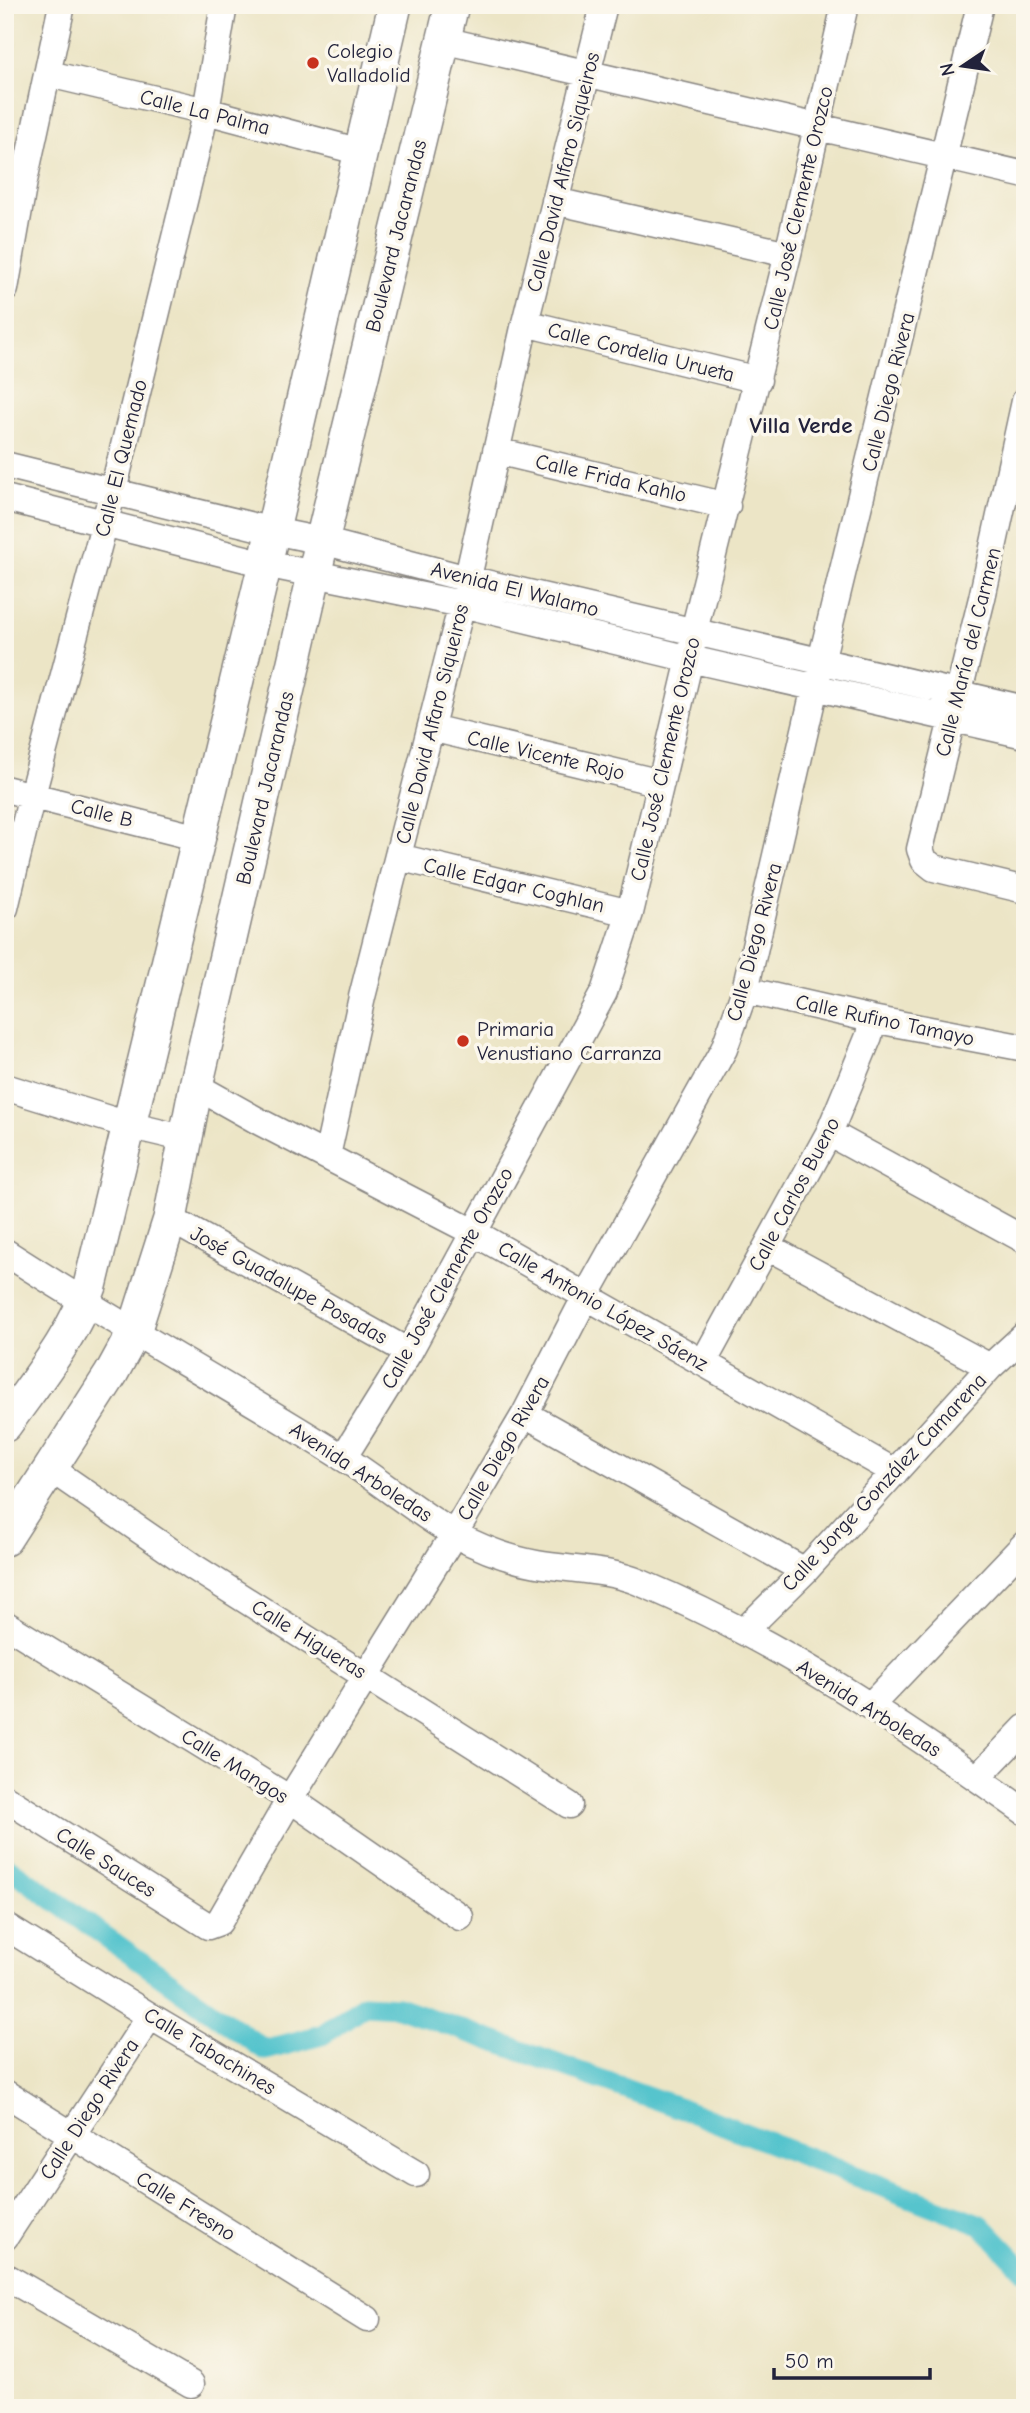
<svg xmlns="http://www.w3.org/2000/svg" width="1030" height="2413" viewBox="0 0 1030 2413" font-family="'Comic Neue',sans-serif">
<rect width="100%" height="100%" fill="#fbf7ec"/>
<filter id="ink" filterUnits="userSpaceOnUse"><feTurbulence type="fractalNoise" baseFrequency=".0143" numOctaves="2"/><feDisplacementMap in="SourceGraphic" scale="14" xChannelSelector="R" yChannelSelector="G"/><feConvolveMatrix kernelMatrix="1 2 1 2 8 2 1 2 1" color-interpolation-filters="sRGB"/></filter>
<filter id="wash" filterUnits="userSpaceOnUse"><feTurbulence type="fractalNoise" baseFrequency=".00686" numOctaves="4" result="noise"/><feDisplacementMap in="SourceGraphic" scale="28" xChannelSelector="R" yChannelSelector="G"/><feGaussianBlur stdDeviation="1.57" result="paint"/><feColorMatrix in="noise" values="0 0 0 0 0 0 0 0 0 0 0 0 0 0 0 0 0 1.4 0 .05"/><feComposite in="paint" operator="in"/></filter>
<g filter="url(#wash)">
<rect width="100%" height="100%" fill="#ece5c6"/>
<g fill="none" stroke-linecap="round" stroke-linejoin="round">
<path stroke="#56c4cd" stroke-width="21" d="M 5,1865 L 265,2050 L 322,2035 L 364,2005 L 398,2007 L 680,2108 L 981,2225 L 1025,2271"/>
</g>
</g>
<g filter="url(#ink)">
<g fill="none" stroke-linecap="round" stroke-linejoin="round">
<g stroke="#878480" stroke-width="29">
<path id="minor" d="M 443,40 L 1025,175
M 49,74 L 206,111 L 361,152
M 555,201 L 788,254
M 5,289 L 24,181 L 62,5
M 525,323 L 758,380
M 1025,401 L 982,598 L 920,849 L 924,860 L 934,868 L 1025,890
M 496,451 L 727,506
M 5,465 L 273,531 L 322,541 L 468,579 L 1025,709
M 5,498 L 265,564 L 462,604 L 690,659 L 1025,735
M 431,728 L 661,783
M 5,789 L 199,838
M 398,857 L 630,913
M 5,908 L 32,795 L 113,491 L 206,111 L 224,5
M 745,990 L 872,1019 L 1025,1048
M 196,1086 L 260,1122 L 473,1232 L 895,1472
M 5,1087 L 128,1125 L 187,1139
M 829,1133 L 1025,1240
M 327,1156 L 362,997 L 462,604 L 525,323 L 604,5
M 170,1219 L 409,1352
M 768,1247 L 990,1367
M 5,1252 C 116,1324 231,1387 342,1457 C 380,1481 415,1511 454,1534 C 480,1548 508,1559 537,1564 C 571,1570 608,1569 641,1583 C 778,1640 904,1726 1025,1812
M 703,1363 L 829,1133 L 869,1036 L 872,1019
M 525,1414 L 805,1571
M 343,1458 L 409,1352 L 604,992 L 630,913 L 690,659 L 694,631 L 788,254 L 845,5
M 51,1469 L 192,1566 L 569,1805
M 5,1624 L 290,1799 L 460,1917
M 744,1631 L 805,1571 L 990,1367 L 1025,1335
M 870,1706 L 1025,1544
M 977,1778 L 1025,1728
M 5,1798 L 208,1926 L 219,1922 L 290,1799 L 454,1534 L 525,1414 L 586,1296 L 724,1049 L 745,990 L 821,661 L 980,5
M 5,1926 L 150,2016 L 416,2174
M 5,2093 L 367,2319
M 5,2237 L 150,2016
M 5,2276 L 191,2384"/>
</g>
<g stroke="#878480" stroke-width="36">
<path id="major" d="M 5,1425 C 36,1381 73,1337 90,1286 L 265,564 L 395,5
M 5,1539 L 111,1374 L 134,1332 L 170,1219 L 196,1086 L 322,541 L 452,5"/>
</g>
<use href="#minor" stroke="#fff" stroke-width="26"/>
<use href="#major" stroke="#fff" stroke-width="33"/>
</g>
</g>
<g fill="#c8321e" stroke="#fbf7ec" stroke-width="2.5">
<circle cx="313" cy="63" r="7"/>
<circle cx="463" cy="1041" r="7"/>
</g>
<g text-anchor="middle" stroke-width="7" stroke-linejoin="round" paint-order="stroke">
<g font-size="21" fill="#22223b" stroke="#fbf7ec" text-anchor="start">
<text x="327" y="58">Colegio<tspan x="327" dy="24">Valladolid</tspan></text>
<text x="477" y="1036">Primaria<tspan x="477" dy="24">Venustiano Carranza</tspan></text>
</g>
<g font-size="21" fill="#22223b" stroke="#fbf7ec">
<text transform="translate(205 112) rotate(14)" y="7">Calle La Palma</text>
<text transform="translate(563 172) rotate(-76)" y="7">Calle David Alfaro Siqueiros</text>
<text transform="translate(798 208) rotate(-77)" y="7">Calle José Clemente Orozco</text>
<text transform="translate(396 236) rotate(-76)" y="7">Boulevard Jacarandas</text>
<text transform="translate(641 352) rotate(14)" y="7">Calle Cordelia Urueta</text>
<text transform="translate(888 392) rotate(-76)" y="7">Calle Diego Rivera</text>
<text transform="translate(121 458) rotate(-76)" y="7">Calle El Quemado</text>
<text transform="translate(611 478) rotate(13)" y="7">Calle Frida Kahlo</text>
<text transform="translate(515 589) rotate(14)" y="7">Avenida El Walamo</text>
<text transform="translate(968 652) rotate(-76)" y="7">Calle María del Carmen</text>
<text transform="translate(432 724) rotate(-76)" y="7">Calle David Alfaro Siqueiros</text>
<text transform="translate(546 755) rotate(13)" y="7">Calle Vicente Rojo</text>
<text transform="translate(665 759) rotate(-77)" y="7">Calle José Clemente Orozco</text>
<text transform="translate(265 788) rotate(-77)" y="7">Boulevard Jacarandas</text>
<text transform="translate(102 813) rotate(14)" y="7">Calle B</text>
<text transform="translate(514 885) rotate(13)" y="7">Calle Edgar Coghlan</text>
<text transform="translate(754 942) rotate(-75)" y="7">Calle Diego Rivera</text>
<text transform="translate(885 1020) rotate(12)" y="7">Calle Rufino Tamayo</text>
<text transform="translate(794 1194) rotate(-62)" y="7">Calle Carlos Bueno</text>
<text transform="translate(447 1278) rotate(-61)" y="7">Calle José Clemente Orozco</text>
<text transform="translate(289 1285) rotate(29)" y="7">José Guadalupe Posadas</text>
<text transform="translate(603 1306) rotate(30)" y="7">Calle Antonio López Sáenz</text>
<text transform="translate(503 1448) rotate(-60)" y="7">Calle Diego Rivera</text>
<text transform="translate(361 1472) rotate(33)" y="7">Avenida Arboledas</text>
<text transform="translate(884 1482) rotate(-47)" y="7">Calle Jorge González Camarena</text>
<text transform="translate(309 1639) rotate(32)" y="7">Calle Higueras</text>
<text transform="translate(869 1708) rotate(32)" y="7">Avenida Arboledas</text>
<text transform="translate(235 1766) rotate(32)" y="7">Calle Mangos</text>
<text transform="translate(106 1862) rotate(32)" y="7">Calle Sauces</text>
<text transform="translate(210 2051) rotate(31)" y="7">Calle Tabachines</text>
<text transform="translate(89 2109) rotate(-57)" y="7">Calle Diego Rivera</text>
<text transform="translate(186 2206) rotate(32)" y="7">Calle Fresno</text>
</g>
<g font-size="23" font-weight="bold" fill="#22223b" stroke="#fbf7ec">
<text x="801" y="433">Villa Verde</text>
</g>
</g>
<rect width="1030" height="2413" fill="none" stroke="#fbf7ec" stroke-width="28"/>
<g transform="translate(963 66) rotate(257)" stroke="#fbf7ec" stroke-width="5" paint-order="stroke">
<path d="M0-5L12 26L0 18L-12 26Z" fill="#22223b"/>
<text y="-10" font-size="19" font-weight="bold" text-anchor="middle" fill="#22223b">N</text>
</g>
<path d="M774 2368v10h156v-10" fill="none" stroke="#22223b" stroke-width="3.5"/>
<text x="785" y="2368" font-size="21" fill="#22223b" stroke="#fbf7ec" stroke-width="5" paint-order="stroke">50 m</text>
</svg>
